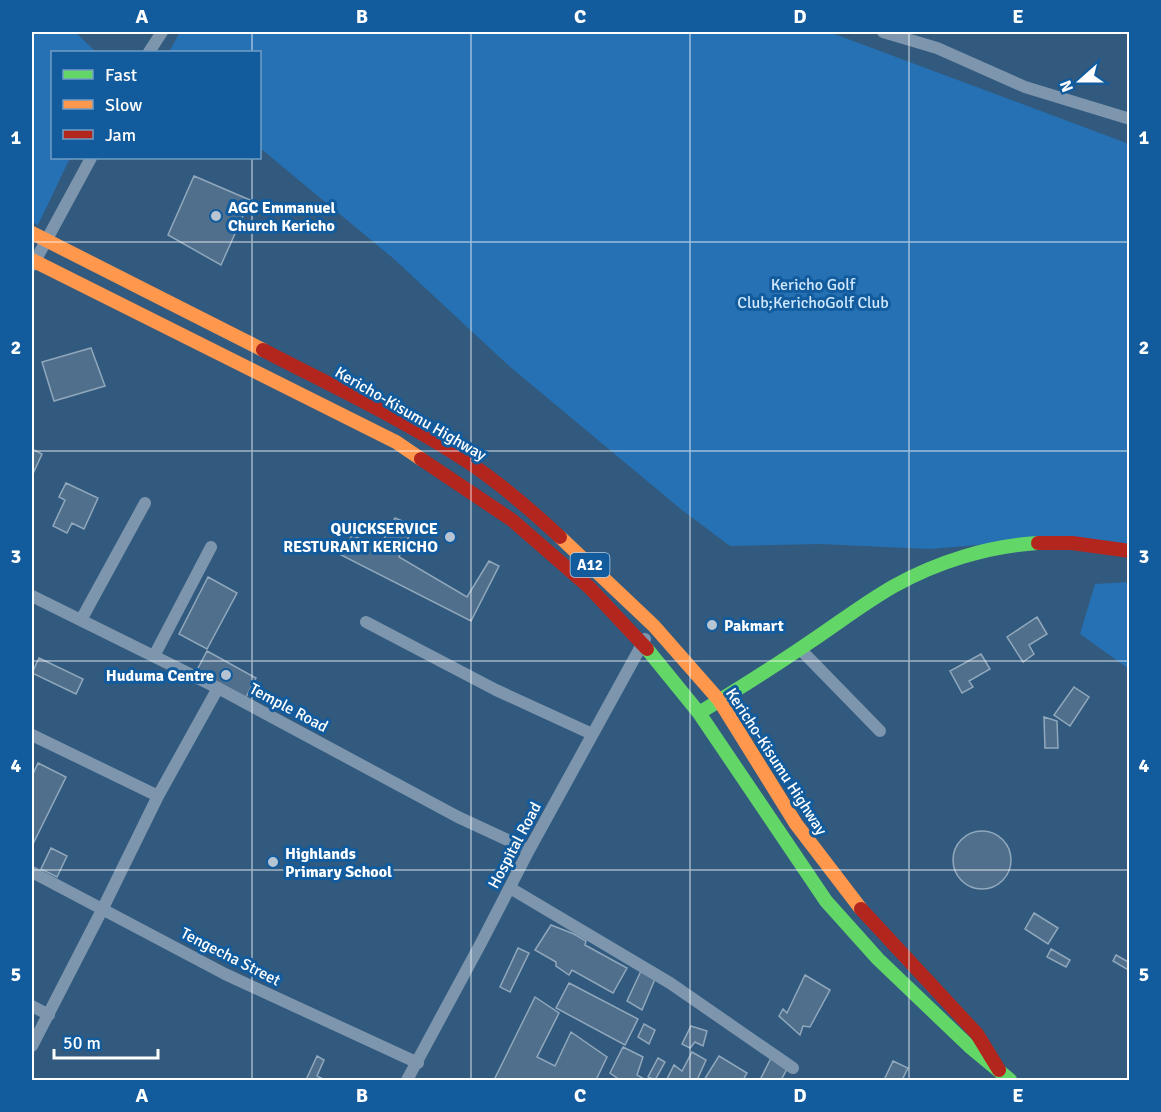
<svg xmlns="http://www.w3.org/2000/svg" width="1161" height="1112" viewBox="0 0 1161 1112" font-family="Signika,sans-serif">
<rect width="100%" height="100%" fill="#325a7e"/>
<path fill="#2671b4" d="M 32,32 L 75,32 L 96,52 L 52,52 L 52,158 L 70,158 L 38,225 L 32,222 Z
M 180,32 L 829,32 L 1129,144 L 1129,547 L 1025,541 L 930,549 L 820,544 L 730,546 L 682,510 L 508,365 L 394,259 L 260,148 L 260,52 L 169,52 Z
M 1129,582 L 1130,582 L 1129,669 L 1080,634 L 1095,584 Z"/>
<path fill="#4f6f8c" stroke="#91a8bc" stroke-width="1.5" d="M 194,176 L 250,200 L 221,265 L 168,235 Z
M 91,348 L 105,386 L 54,401 L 42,362 Z
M 32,449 L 42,454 L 32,476 Z
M 66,483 L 98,498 L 84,529 L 72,523 L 67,533 L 53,526 L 65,500 L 59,497 Z
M 395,518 L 414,526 L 399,557 L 467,597 L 489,561 L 499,566 L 471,621 L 341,555 L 352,535 L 379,548 Z
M 208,577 L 237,593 L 207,649 L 179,634 Z
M 1037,617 L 1047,634 L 1029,645 L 1034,654 L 1023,662 L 1007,637 Z
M 207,651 L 256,678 L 245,699 L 196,672 Z
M 981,654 L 990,669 L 969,681 L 973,687 L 962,693 L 950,671 Z
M 39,658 L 83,679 L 76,694 L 32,673 Z
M 1074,687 L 1089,697 L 1070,726 L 1054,715 Z
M 1044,717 L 1057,721 L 1058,748 L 1045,748 Z
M 38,763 L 66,777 L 32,846 L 32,776 Z
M953 860a29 29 0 1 1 58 0a29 29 0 1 1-58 0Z
M 51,848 L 67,856 L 57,877 L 41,869 Z
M 1034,913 L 1058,928 L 1048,944 L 1025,929 Z
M 551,925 L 574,934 L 586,941 L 585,945 L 627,968 L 613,993 L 572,970 L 569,975 L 556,966 L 556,962 L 535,950 Z
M 518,948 L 529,953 L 510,992 L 500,987 Z
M 1051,949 L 1070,960 L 1066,967 L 1047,957 Z
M 1116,955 L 1130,963 L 1130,971 L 1113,961 Z
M 641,971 L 655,979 L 642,1010 L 627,1001 Z
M 805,975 L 830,990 L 810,1027 L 803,1026 L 800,1035 L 779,1016 L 783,1009 L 787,1013 Z
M 569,983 L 638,1019 L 625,1045 L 556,1008 Z
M 535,997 L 559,1013 L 537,1057 L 555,1066 L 571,1032 L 607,1057 L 596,1080 L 494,1080 Z
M 644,1024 L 655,1030 L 649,1044 L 638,1037 Z
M 691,1026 L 707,1031 L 703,1046 L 695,1042 L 690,1048 L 682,1044 Z
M 623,1047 L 643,1057 L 637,1075 L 646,1080 L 616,1080 L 617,1078 L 610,1073 Z
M 692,1052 L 706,1060 L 697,1080 L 669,1080 L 667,1079 L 674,1065 L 682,1071 Z
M 317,1056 L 324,1060 L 317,1076 L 325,1080 L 306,1080 Z
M 719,1056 L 747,1073 L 743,1080 L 704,1080 Z
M 658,1058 L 665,1062 L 655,1080 L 648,1077 Z
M 771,1058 L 787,1069 L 781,1080 L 760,1080 Z
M 893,1061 L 908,1068 L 903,1078 L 908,1080 L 884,1080 Z"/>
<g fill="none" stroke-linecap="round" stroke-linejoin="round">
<path stroke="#7d96ae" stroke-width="12" d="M 883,32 L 937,48 L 1025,87 L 1130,119
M 149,52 L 162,32
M 33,265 L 91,158
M 32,596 L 218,688 L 458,817 L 529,850
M 81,620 L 145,503
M 366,622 L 496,690 L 592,734
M 800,649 L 880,731
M 154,656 L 211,547
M 32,735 L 158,796
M 32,872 L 225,974 L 418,1063
M 510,888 L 670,983 L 793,1068
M 32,1006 L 49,1015
M 32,1046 L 103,908 L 158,796 L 218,688
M 407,1080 L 481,943 L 529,850 L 645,639"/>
<path stroke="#63d668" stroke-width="14" d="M 647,649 L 699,713 L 826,901 L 878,959 L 969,1046 L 1010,1080
M 699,713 C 735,691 772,668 807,644 C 836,625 864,603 894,586 C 937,562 988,546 1038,543"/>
<path stroke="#ff974d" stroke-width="14" d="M 32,233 L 263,350
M 32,260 L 396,442 L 421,459
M 560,537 L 654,626 L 719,700 L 796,824 L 861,909"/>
<path stroke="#b3261e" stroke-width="14" d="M 263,350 C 332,386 403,419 468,462 C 501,484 531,510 560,537
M 421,459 L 512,520 L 589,587 L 647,649
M 1038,543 L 1072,543 L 1130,551
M 861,909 L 977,1034 L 999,1070"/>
</g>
<path fill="none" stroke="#fff" stroke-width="1.5" stroke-opacity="0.55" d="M 252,32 L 252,52M 471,32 L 471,1080M 690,32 L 690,1080M 909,32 L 909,1080M 252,158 L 252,1080M 32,242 L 1130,242M 32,451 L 1130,451M 32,661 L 1130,661M 32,870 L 1130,870"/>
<g fill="#b7c5d2" stroke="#125b9d" stroke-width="2">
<circle cx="216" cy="216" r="6"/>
<circle cx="450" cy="537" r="6"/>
<circle cx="712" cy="625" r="6"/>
<circle cx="226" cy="675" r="6"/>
<circle cx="273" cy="862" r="6"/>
</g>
<g text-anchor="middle" stroke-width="6" stroke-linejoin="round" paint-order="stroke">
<rect fill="#125b9d" stroke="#b8cee2" stroke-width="1.5" x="570.5" y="553" width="39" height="24" rx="4.5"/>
<g font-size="15" font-weight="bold" fill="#fff">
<text x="590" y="570">A12</text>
</g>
<g font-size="16" font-weight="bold" fill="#fff" stroke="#125b9d" text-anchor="start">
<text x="228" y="213">AGC Emmanuel<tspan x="228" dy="18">Church Kericho</tspan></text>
<text x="438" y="534" text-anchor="end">QUICKSERVICE<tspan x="438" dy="18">RESTURANT KERICHO</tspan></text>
<text x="724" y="631">Pakmart</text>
<text x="214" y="681" text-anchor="end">Huduma Centre</text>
<text x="285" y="859">Highlands<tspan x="285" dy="18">Primary School</tspan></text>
</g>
<g font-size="16" fill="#d0e9fe" stroke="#125b9d">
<text x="813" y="290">Kericho Golf<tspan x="813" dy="18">Club;KerichoGolf Club</tspan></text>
</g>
<g font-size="16" fill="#fff" stroke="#125b9d">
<text transform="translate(411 413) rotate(30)" y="6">Kericho-Kisumu Highway</text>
<text transform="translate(289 707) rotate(28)" y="6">Temple Road</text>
<text transform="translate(777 761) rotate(57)" y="6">Kericho-Kisumu Highway</text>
<text transform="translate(514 845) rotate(-62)" y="6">Hospital Road</text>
<text transform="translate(231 956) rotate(27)" y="6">Tengecha Street</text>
</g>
</g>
<rect width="1161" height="1112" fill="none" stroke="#125b9d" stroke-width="66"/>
<rect x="51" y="51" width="210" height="108" fill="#125b9d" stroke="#719dc4" stroke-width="1.5"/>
<rect x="63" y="70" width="30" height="9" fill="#63d668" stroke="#719dc4" stroke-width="1.5"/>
<text x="105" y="81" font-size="18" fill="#ffffff">Fast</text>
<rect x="63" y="100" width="30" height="9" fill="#ff974d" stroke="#719dc4" stroke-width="1.5"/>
<text x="105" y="111" font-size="18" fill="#ffffff">Slow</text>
<rect x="63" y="130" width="30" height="9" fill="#b3261e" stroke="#719dc4" stroke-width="1.5"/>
<text x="105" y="141" font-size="18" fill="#ffffff">Jam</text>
<g transform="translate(1080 81) rotate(249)" stroke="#125b9d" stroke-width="4.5" paint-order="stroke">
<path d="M0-4.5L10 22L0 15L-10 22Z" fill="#ffffff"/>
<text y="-9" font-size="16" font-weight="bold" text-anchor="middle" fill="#ffffff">N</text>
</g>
<path d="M54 1049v9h104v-9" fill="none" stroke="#ffffff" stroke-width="3"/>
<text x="63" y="1049" font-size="18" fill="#ffffff" stroke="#125b9d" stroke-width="4.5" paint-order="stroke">50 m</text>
<rect x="33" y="33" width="1095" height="1046" fill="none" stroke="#fff" stroke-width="2"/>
<g font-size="20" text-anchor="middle" font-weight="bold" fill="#fff">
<text x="142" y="23">A</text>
<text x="362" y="23">B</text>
<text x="580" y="23">C</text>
<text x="800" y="23">D</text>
<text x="1018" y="23">E</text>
<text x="16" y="144">1</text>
<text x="1144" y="144">1</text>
<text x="16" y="354">2</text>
<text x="1144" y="354">2</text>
<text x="16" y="563">3</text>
<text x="1144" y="563">3</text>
<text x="16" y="772">4</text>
<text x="1144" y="772">4</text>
<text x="16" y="981">5</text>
<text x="1144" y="981">5</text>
<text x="142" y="1102">A</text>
<text x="362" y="1102">B</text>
<text x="580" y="1102">C</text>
<text x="800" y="1102">D</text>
<text x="1018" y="1102">E</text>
</g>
</svg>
